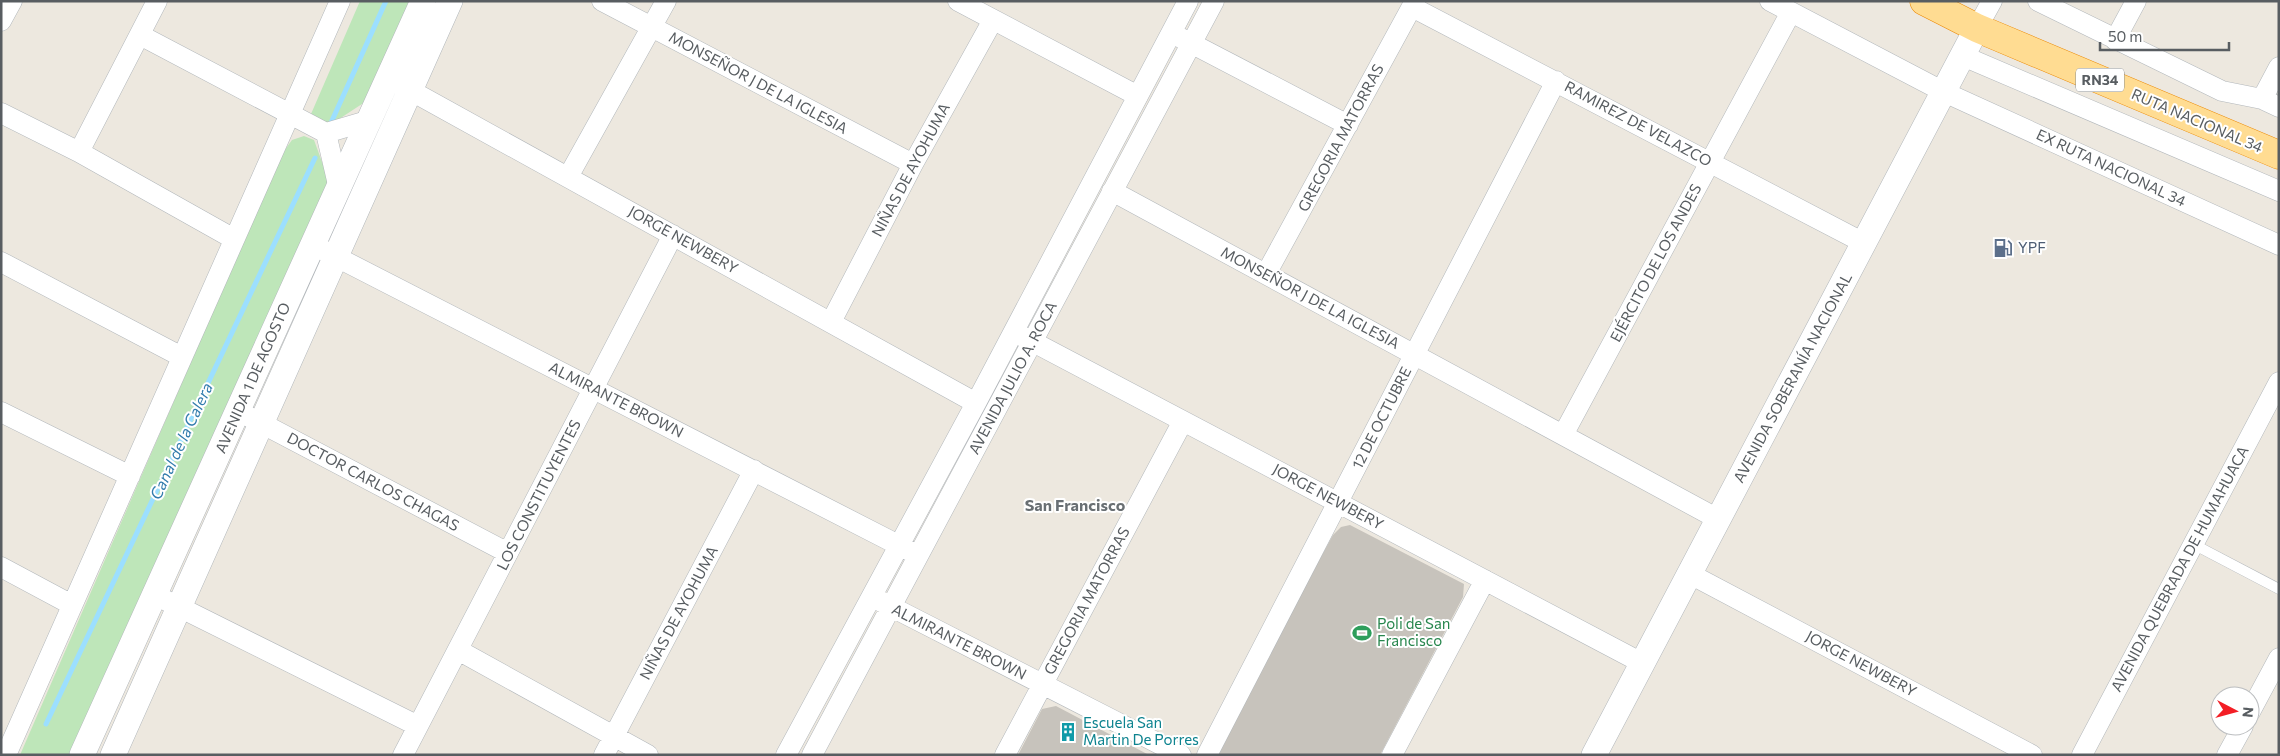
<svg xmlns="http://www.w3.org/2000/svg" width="2280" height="756" viewBox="0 0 2280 756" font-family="Commissioner,sans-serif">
<rect width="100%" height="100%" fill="#ede8df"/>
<path fill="#bee6b9" d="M 360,1 L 410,1 L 365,102 L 330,125 L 311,114 Z
M 304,136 L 314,140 L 329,181 L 75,755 L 20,755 L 281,155 L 292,140 Z"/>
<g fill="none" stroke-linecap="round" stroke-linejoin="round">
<path stroke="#9cdfff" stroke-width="5" d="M 330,125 L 386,1
M 46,724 L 315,158"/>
</g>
<path fill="#c7c3bc" d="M 1350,525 L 1464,584 L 1463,597 L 1380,755 L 1217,755 L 1260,668 L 1333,535 L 1341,527 Z
M 1056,706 L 1149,755 L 1018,755 L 1042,709 Z"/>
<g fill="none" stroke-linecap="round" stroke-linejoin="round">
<g stroke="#b2b7bb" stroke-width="11">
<path id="service" d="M 2193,544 L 2279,589"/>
</g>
<g stroke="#b2b7bb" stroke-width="21">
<path id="minor" d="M 602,1 L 913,164
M 958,1 L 1138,96
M 1770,1 L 1944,92 L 2279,245
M 2038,1 L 2222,91 L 2262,99 L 2279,107
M 1412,7 L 1864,243
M 1,21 L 12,1
M 1977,28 L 1992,1
M 140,35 L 326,133
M 1181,38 L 1348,125
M 2115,40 L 2136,1
M 1963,56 L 2279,191
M 397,83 L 976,403
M 2262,99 L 2279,67
M 1,113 L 79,152 L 234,239
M 326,133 L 339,189
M 326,133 L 370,120
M 79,152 L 157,1
M 568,177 L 666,1
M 1112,191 L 1718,519
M 313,245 L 910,551
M 1,262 L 182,357
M 1266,274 L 1415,1
M 831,322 L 913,164 L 993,20
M 1020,335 L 1642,663
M 238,411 L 508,553
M 1,412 L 130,476
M 1563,435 L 1791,12
M 1,567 L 72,605
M 1690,574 L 2032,755
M 155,595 L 418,726
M 880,601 L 1181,755
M 458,650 L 648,755
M 2250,712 L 2279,658
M 6,755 L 340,1
M 403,755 L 673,235
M 604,755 L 754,470
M 786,755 L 976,403 L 1188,1
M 812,755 L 1214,1
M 1005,755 L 1183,421
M 1207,755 L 1556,81
M 1392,755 L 1485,580
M 2082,755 L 2279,382
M 2227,755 L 2243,726"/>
</g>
<g stroke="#b2b7bb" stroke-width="26">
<path id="tertiary" d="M 82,755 L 423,1
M 113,755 L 450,1
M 1594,755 L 1977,28"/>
</g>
<g stroke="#eb8700" stroke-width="29">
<path id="trunk" d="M 1924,1 L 1977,28 L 2279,155"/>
</g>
<use href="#service" stroke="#fff" stroke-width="10"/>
<use href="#minor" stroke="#fff" stroke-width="20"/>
<use href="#tertiary" stroke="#fff" stroke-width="25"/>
<use href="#trunk" stroke="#ffdc92" stroke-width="28"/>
</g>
<defs>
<g id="fuel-bare" transform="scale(1.5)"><path d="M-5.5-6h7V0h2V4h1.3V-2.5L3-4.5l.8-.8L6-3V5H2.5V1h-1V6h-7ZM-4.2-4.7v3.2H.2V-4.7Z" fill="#5c6f8a" stroke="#fff" stroke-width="2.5" paint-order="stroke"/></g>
<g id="stadium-bare" transform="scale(1.5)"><path d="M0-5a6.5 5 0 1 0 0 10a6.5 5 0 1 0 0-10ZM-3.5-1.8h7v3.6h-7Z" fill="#2e9e5b" stroke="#fff" stroke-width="2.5" paint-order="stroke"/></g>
<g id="building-bare" transform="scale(1.5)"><path d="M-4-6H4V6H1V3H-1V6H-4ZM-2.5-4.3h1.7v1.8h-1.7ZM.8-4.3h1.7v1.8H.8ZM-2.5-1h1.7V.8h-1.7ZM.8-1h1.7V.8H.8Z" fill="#0f9aa8" stroke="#fff" stroke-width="2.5" paint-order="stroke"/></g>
</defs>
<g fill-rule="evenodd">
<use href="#fuel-bare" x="2003" y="248"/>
<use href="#stadium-bare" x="1362" y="633"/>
<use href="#building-bare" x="1068" y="732"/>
</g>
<g text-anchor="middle" stroke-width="4" stroke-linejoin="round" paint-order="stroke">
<rect fill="#fff" stroke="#8a8e90" stroke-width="1" x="2076" y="68.5" width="48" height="23" rx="4"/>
<g font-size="14" font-weight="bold" fill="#585d61">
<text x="2100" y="85">RN34</text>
</g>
<g font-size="15" fill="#585d61" stroke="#fff">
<text transform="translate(758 83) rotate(28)" y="5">MONSEÑOR J DE LA IGLESIA</text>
<text transform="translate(2197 121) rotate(23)" y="5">RUTA NACIONAL 34</text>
<text transform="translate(1638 124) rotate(28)" y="5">RAMIREZ DE VELAZCO</text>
<text transform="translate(1341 138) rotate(-62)" y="5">GREGORIA MATORRAS</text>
<text transform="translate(2111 168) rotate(25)" y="5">EX RUTA NACIONAL 34</text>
<text transform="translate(911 170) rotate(-62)" y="5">NIÑAS DE AYOHUMA</text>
<text transform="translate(683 240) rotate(29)" y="5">JORGE NEWBERY</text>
<text transform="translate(1656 263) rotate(-62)" y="5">EJÉRCITO DE LOS ANDES</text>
<text transform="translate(1310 298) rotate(28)" y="5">MONSEÑOR J DE LA IGLESIA</text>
<text transform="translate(253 378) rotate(-66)" y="5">AVENIDA 1 DE AGOSTO</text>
<text transform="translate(1013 378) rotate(-62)" y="5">AVENIDA JULIO A. ROCA</text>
<text transform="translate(1793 378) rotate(-62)" y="5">AVENIDA SOBERANÍA NACIONAL</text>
<text transform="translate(616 400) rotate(27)" y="5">ALMIRANTE BROWN</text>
<text transform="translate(1382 418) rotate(-63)" y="5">12 DE OCTUBRE</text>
<text transform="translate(373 482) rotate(28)" y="5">DOCTOR CARLOS CHAGAS</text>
<text transform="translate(539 495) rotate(-63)" y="5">LOS CONSTITUYENTES</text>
<text transform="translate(1328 497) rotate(28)" y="5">JORGE NEWBERY</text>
<text transform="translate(2180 569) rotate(-62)" y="5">AVENIDA QUEBRADA DE HUMAHUACA</text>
<text transform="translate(1087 601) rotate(-62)" y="5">GREGORIA MATORRAS</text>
<text transform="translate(679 613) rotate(-62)" y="5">NIÑAS DE AYOHUMA</text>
<text transform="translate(959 642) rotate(27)" y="5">ALMIRANTE BROWN</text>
<text transform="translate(1861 664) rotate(28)" y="5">JORGE NEWBERY</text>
</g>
<g font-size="15" fill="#4e5e75" stroke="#fff" text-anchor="start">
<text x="2018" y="253">YPF</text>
</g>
<g font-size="15" fill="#27864d" stroke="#fff" text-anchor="start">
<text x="1377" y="629">Poli de San<tspan x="1377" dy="17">Francisco</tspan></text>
</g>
<g font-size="15" fill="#0d838f" stroke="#fff" text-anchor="start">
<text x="1083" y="728">Escuela San<tspan x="1083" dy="17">Martin De Porres</tspan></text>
</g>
<g font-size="16" font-style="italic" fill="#327cad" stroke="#fff">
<text transform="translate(181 441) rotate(-65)" y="6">Canal de la Calera</text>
</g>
<g font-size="16" font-weight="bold" fill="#696f73" stroke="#fff">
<text x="1075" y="511">San Francisco</text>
</g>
</g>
<rect width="2280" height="756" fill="none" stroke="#585d61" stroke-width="5"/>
<g transform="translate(2235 711) rotate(96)"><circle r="24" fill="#ffffff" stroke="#bcbec0"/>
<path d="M0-4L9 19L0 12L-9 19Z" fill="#f31e25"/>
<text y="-8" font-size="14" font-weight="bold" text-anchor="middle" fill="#585d61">N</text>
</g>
<path d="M2100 42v8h129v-8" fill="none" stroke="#585d61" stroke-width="2.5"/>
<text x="2108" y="42" font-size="15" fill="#585d61" stroke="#ffffff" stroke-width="4" paint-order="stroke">50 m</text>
</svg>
